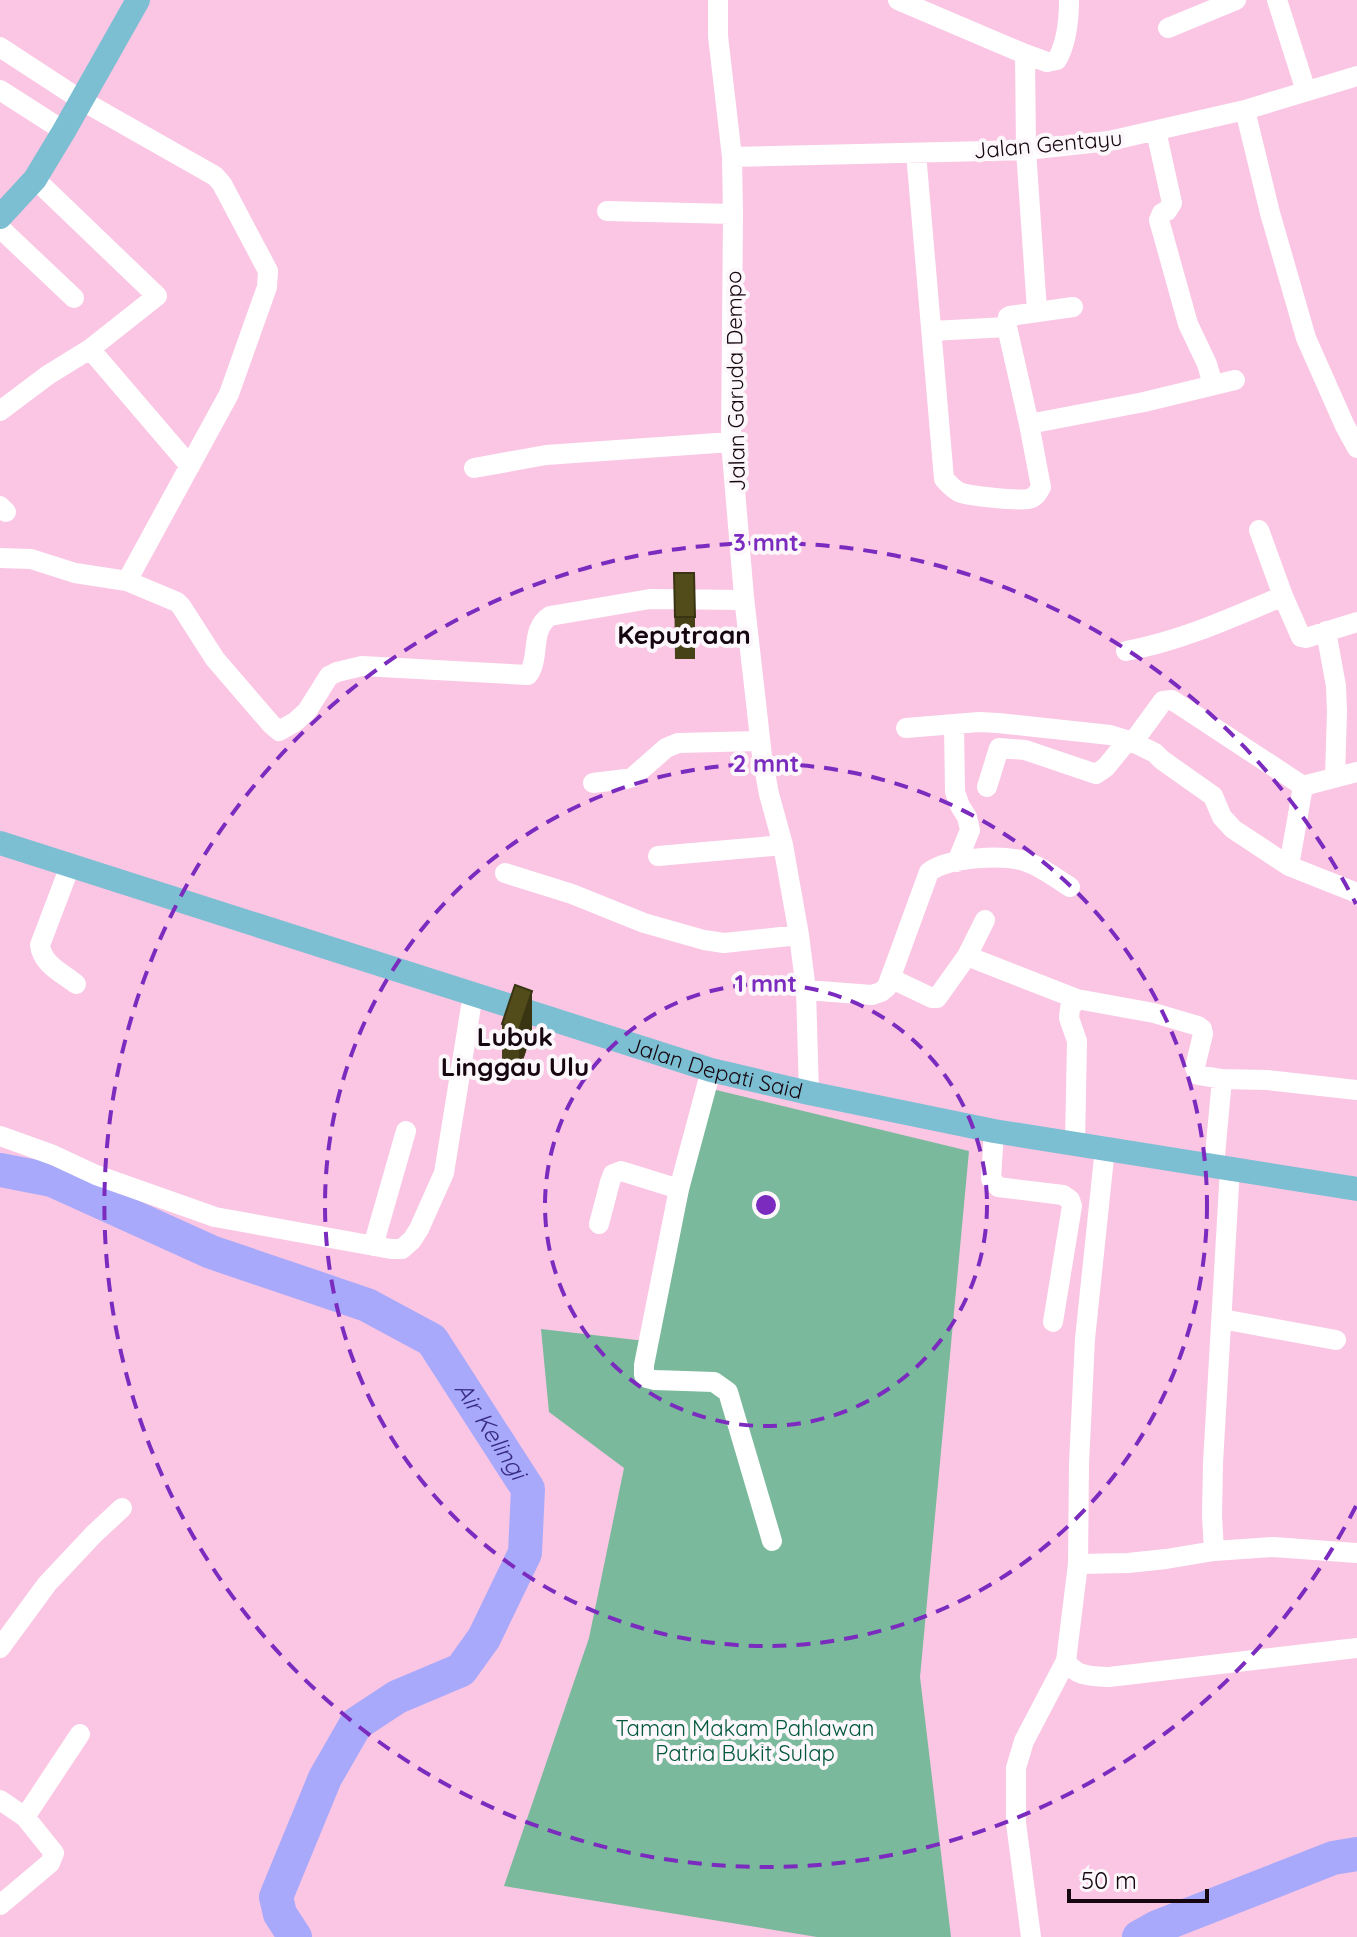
<svg xmlns="http://www.w3.org/2000/svg" width="1357" height="1937" viewBox="0 0 1357 1937" font-family="Quicksand,sans-serif">
<rect width="100%" height="100%" fill="#fac6e4"/>
<path fill="#7ab99b" d="M 712,1089 L 969,1151 L 920,1677 L 951,1937 L 817,1937 L 504,1886 L 589,1638 L 624,1468 L 549,1412 L 541,1329 L 654,1342 Z"/>
<g fill="none" stroke-linecap="round" stroke-linejoin="round">
<g stroke="#a8a9fa" stroke-width="34">
<path id="s1" d="M 0,1170 L 52,1180 L 211,1252 L 367,1305 L 432,1340 L 528,1489 L 525,1553 L 484,1638 L 461,1670 L 397,1697 L 356,1724 L 325,1778 L 276,1897 L 280,1914 L 295,1937"/>
<path d="M 1139,1937 L 1157,1927 L 1333,1858 L 1357,1854"/>
</g>
<path stroke="#fff" stroke-width="20" d="M 718,0 L 718,36 L 732,157 L 733,214 L 731,442 L 744,597 L 762,756 L 769,794 L 783,845 L 799,935 L 806,990 L 809,1093
M 898,0 L 1025,54 L 1026,150 L 1037,311
M 1277,0 L 1306,91
M 1168,28 L 1236,0
M 0,47 L 81,100 L 215,176 L 222,184 L 268,271 L 267,287 L 229,394 L 127,581
M 1025,54 L 1047,62 L 1057,60 C 1067,42 1069,20 1069,0
M 0,90 L 64,131
M 1245,110 L 1270,213 L 1306,338 L 1345,426 L 1357,448
M 1156,131 L 1172,203 L 1167,211 L 1162,213 L 1159,220 L 1188,324 L 1207,364 L 1213,385
M 916,153 L 944,479 C 949,484 953,489 959,492 C 968,496 1018,501 1028,499 C 1035,498 1038,493 1041,487 L 1029,424 L 1007,327
M 732,157 L 1026,150 L 1109,141 L 1245,110 L 1357,76
M 607,211 L 733,214
M 0,228 L 74,298
M 932,331 L 1007,327 L 1008,317 L 1010,316 L 1073,307
M 90,349 L 190,466
M 0,411 L 48,375 L 90,349 L 157,296 L 35,179
M 1029,424 L 1144,402 L 1235,380
M 474,468 L 546,455 L 731,442
M 0,506 L 6,512
M 1259,530 L 1283,596 L 1301,637 L 1306,638 L 1357,622
M 0,558 L 31,559 L 75,573 L 127,581 L 177,602 L 181,606 L 215,659 L 271,724 L 279,731 L 295,722 L 307,711 L 329,676 L 337,672 L 362,666 L 528,675 C 541,657 529,630 550,616 L 650,599 L 744,600
M 1326,631 L 1336,686 L 1337,711 L 1335,777
M 1126,651 C 1181,641 1231,618 1283,596
M 954,724 L 955,792 L 960,806 L 967,817 L 970,830 L 957,862
M 906,728 L 979,722 L 998,723 L 1110,735 L 1133,742 L 1155,753 L 1162,760 L 1213,796 L 1222,817 L 1233,829 L 1289,866 L 1357,893
M 1133,742 L 1163,701 L 1172,700 L 1303,786 L 1357,772
M 593,783 L 626,779 L 633,777 L 666,748 L 678,743 L 759,741
M 987,787 L 999,748 L 1025,750 L 1096,774 L 1106,767 L 1128,740
M 658,856 L 783,845
M 70,866 L 40,945 C 42,964 62,973 76,984
M 1289,866 L 1303,786
M 505,873 L 572,894 L 644,923 L 704,940 L 724,943 L 799,935
M 985,920 L 967,956 L 1077,999 L 1154,1013 L 1198,1026 L 1202,1029 L 1203,1034 L 1195,1067 L 1198,1075 L 1222,1079 L 1267,1080 L 1357,1090
M 890,978 L 932,998 L 937,998 L 967,956
M 806,990 L 872,995 L 881,992 L 887,987 L 929,872 C 949,857 1004,854 1027,862 C 1042,867 1057,879 1070,887
M 711,1070 L 679,1189 L 644,1365 L 644,1375 L 647,1378 L 655,1380 L 714,1382 L 728,1392 L 772,1541
M 994,1131 L 991,1179 L 998,1187 L 1063,1195 L 1070,1200 L 1072,1206 L 1053,1322
M 0,1136 L 53,1155 L 96,1175 L 215,1217 L 391,1249 L 402,1249 L 412,1240 L 419,1229 L 444,1173 L 473,994
M 1075,1144 L 1077,1041 L 1069,1018 L 1070,1008 L 1077,999
M 1214,1166 L 1222,1079
M 599,1224 L 610,1182 L 613,1174 L 621,1171 L 679,1189
M 373,1246 L 406,1131
M 1222,1319 L 1336,1340
M 1214,1551 L 1212,1516 L 1213,1463 L 1230,1168
M 1078,1564 L 1128,1563 L 1166,1559 L 1214,1551 L 1273,1547 L 1357,1553
M 0,1648 L 47,1584 L 94,1534 L 122,1508
M 1066,1661 C 1076,1677 1091,1676 1109,1677 L 1357,1648
M 0,1800 L 25,1817 L 54,1853 L 50,1863 L 0,1905
M 25,1817 L 80,1734
M 1031,1937 L 1016,1823 L 1016,1768 L 1024,1741 L 1066,1661 L 1078,1564 L 1079,1464 L 1085,1339 L 1105,1148"/>
<g stroke="#7cbfd2" stroke-width="24">
<path d="M 0,217 L 35,179 L 64,131 L 138,0"/>
<path id="s2" d="M 0,843 L 711,1070 L 809,1093 L 994,1131 L 1357,1189"/>
</g>
</g>
<path fill="#474117" d="M 674,573 L 695,617 L 695,659 L 675,659 Z
M 502,1024 L 532,1033 L 519,1072 L 502,1067 Z"/>
<path fill="#393513" d="M 532,991 L 532,1033 L 519,1072 L 519,1030 Z"/>
<path fill="#524c1b" stroke="#393513" stroke-width="2" d="M 674,573 L 694,573 L 695,617 L 675,617 Z
M 515,985 L 532,991 L 519,1030 L 502,1024 Z"/>
<g fill="none" stroke="#7b2cbf" stroke-width="4" stroke-dasharray="14 10">
<circle cx="766" cy="1205" r="221"/>
<circle cx="766" cy="1205" r="441"/>
<path d="M1356 1506A662 662 0 1 1 1356 904"/>
</g>
<g text-anchor="middle" stroke-width="8" stroke-linejoin="round" paint-order="stroke">
<g font-size="22" fill="#160610" stroke="#fcf7fa">
<text transform="translate(1048 144) rotate(-5)" y="8">Jalan Gentayu</text>
<text transform="translate(735 381) rotate(-91)" y="8">Jalan Garuda Dempo</text>
<text dy="8" stroke="none"><textPath href="#s2" startOffset="750">Jalan Depati Said</textPath></text>
</g>
<g font-size="22" fill="#02583b" stroke="#fcf7fa">
<text x="745" y="1736">Taman Makam Pahlawan<tspan x="745" dy="25">Patria Bukit Sulap</tspan></text>
</g>
<g font-size="24" font-style="italic" fill="#372a85" stroke="#fcf7fa">
<text dy="8" stroke="none"><textPath href="#s1" startOffset="574">Air Kelingi</textPath></text>
</g>
<g font-size="26" font-weight="bold" fill="#160610" stroke="#fcf7fa">
<text x="684" y="644">Keputraan</text>
<text x="515" y="1046">Lubuk<tspan x="515" dy="30">Linggau Ulu</tspan></text>
</g>
</g>
<circle cx="766" cy="1205" r="12" fill="#7b2cbf" stroke="#fcf7fa" stroke-width="4"/>
<g font-size="24" text-anchor="middle" font-weight="bold" fill="#7b2cbf" stroke="#fcf7fa" stroke-width="8" stroke-linejoin="round" paint-order="stroke">
<text x="766" y="551">3 mnt</text>
<text x="766" y="772">2 mnt</text>
<text x="766" y="992">1 mnt</text>
</g>
<path d="M1069 1889v12h138v-12" fill="none" stroke="#160610" stroke-width="4"/>
<text x="1081" y="1889" font-size="24" fill="#160610" stroke="#fcf7fa" stroke-width="6" paint-order="stroke">50 m</text>
</svg>
